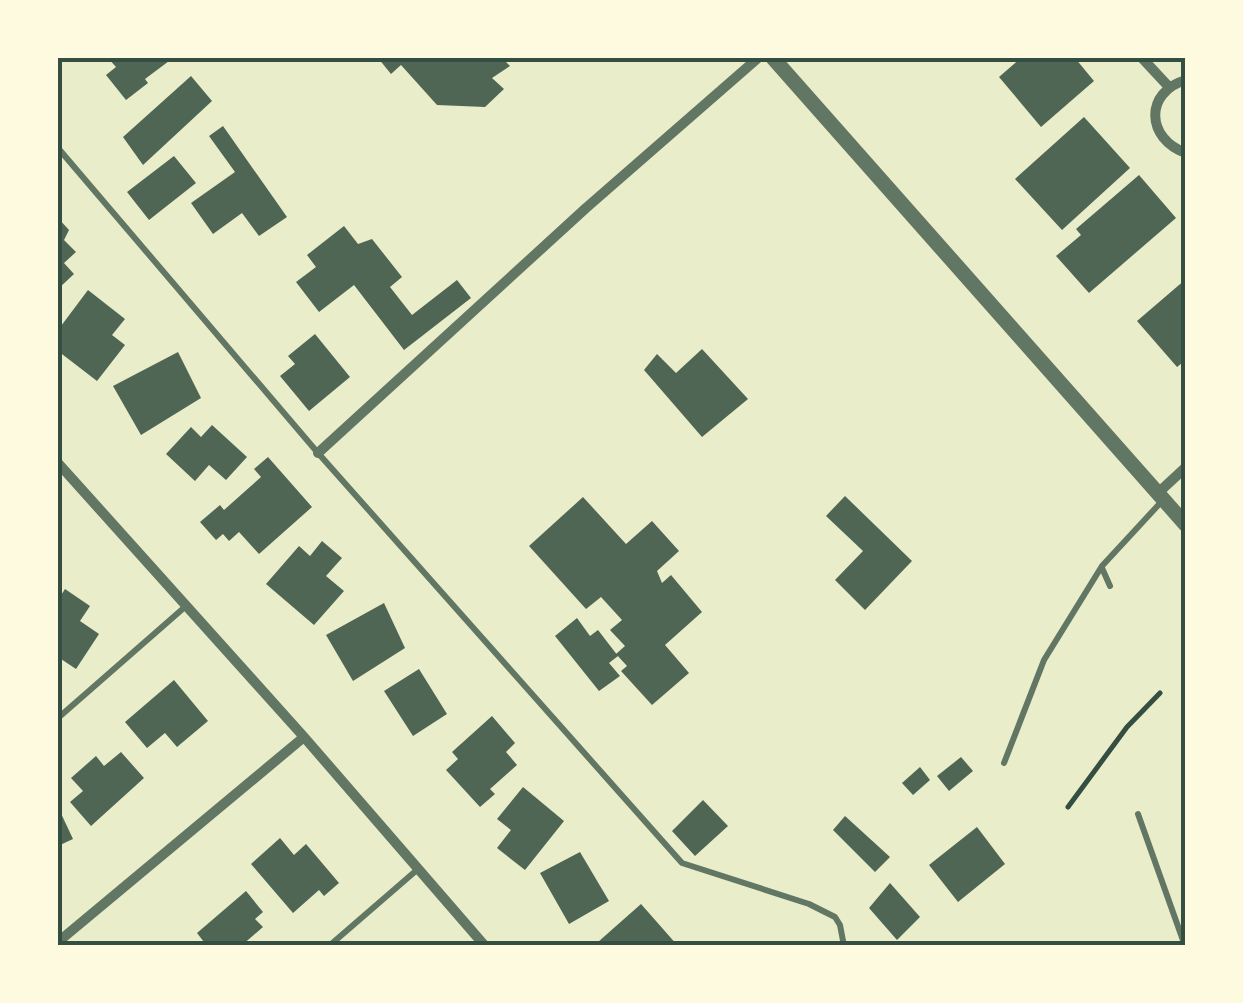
<svg xmlns="http://www.w3.org/2000/svg" width="1243" height="1003" viewBox="0 0 1243 1003" font-family="'Libre Baskerville',serif">
<rect width="100%" height="100%" fill="#e9edc9"/>
<path fill="#4f6655" d="M 108,58 L 173,58 L 145,79 L 148,83 L 126,100 L 106,75 L 116,67 Z
M 378,58 L 502,58 L 510,66 L 492,78 L 504,89 L 485,107 L 437,105 L 401,65 L 391,74 Z
M 1021,58 L 1075,58 L 1094,81 L 1041,127 L 999,77 Z
M 191,76 L 212,101 L 143,165 L 123,137 Z
M 1084,117 L 1130,168 L 1062,230 L 1015,179 Z
M 223,126 L 287,217 L 259,236 L 242,213 L 213,234 L 191,203 L 235,172 L 209,136 Z
M 174,156 L 196,183 L 149,220 L 127,192 Z
M 1139,175 L 1176,218 L 1089,293 L 1056,256 L 1081,235 L 1076,229 Z
M 58,218 L 69,230 L 64,240 L 76,252 L 64,263 L 74,274 L 58,289 Z
M 344,226 L 358,244 L 372,239 L 402,277 L 390,287 L 412,315 L 457,280 L 471,298 L 404,350 L 354,285 L 319,312 L 296,282 L 316,267 L 307,255 Z
M 1186,279 L 1186,360 L 1177,367 L 1137,321 Z
M 88,290 L 125,319 L 112,335 L 125,345 L 97,381 L 58,351 L 58,330 Z
M 315,334 L 350,377 L 309,411 L 280,376 L 295,364 L 288,356 Z
M 702,349 L 748,399 L 702,437 L 644,370 L 657,354 L 676,373 Z
M 178,352 L 201,398 L 141,435 L 113,386 Z
M 212,425 L 247,457 L 226,480 L 209,465 L 195,481 L 166,454 L 191,427 L 201,437 Z
M 268,457 L 312,507 L 259,554 L 239,532 L 229,541 L 223,534 L 216,540 L 200,522 L 220,505 L 224,510 L 261,477 L 254,469 Z
M 845,496 L 912,561 L 865,610 L 835,580 L 863,551 L 826,516 Z
M 583,497 L 626,544 L 652,521 L 679,551 L 657,571 L 662,583 L 671,575 L 702,612 L 665,645 L 689,673 L 652,705 L 621,671 L 627,666 L 616,654 L 625,646 L 610,630 L 622,620 L 601,597 L 586,609 L 529,546 Z
M 322,541 L 342,558 L 326,576 L 344,591 L 314,625 L 266,584 L 299,546 L 310,556 Z
M 65,589 L 90,606 L 80,621 L 99,634 L 76,669 L 58,657 L 58,600 Z
M 384,603 L 405,648 L 353,681 L 326,635 Z
M 577,618 L 590,636 L 598,630 L 618,656 L 609,663 L 620,676 L 599,691 L 555,636 Z
M 419,669 L 447,714 L 413,736 L 384,691 Z
M 174,680 L 208,721 L 177,747 L 165,733 L 147,748 L 125,722 Z
M 492,716 L 515,743 L 506,752 L 517,765 L 490,789 L 495,794 L 480,807 L 446,770 L 458,759 L 452,752 Z
M 121,752 L 144,778 L 91,826 L 70,802 L 83,791 L 71,778 L 96,756 L 104,766 Z
M 961,757 L 973,771 L 949,791 L 937,776 Z
M 920,767 L 930,780 L 913,795 L 902,783 Z
M 523,787 L 564,821 L 525,870 L 497,848 L 511,830 L 497,819 Z
M 703,800 L 728,826 L 695,856 L 672,831 Z
M 58,807 L 73,839 L 58,846 Z
M 845,816 L 890,857 L 875,872 L 833,830 Z
M 977,827 L 1005,864 L 958,902 L 929,865 Z
M 280,838 L 294,855 L 306,844 L 339,883 L 324,896 L 319,890 L 293,913 L 251,864 Z
M 580,852 L 609,901 L 569,924 L 540,873 Z
M 890,883 L 920,917 L 897,940 L 869,908 Z
M 246,891 L 263,912 L 255,919 L 263,927 L 241,946 L 207,946 L 197,933 Z
M 641,904 L 678,946 L 601,946 L 598,942 Z"/>
<g fill="none" stroke-linecap="round" stroke-linejoin="round">
<path stroke="#344e41" stroke-width="5" d="M 1068,807 L 1127,727 L 1160,693"/>
<path stroke="#617663" stroke-width="6" d="M 58,148 L 318,453 L 682,863 L 809,904 L 835,917 L 840,925 L 844,946
M 1102,568 L 1110,586
M 58,718 L 186,606
M 1004,763 L 1044,660 L 1102,566 L 1163,500
M 1138,814 L 1185,946
M 329,946 L 418,869"/>
<path stroke="#617663" stroke-width="10" d="M 1142,58 L 1169,87
M 1186,80 C 1144,92 1146,139 1186,153
M 318,453 L 586,208 L 758,58
M 58,463 L 304,737 L 485,946
M 1158,493 L 1186,467
M 58,942 L 304,737"/>
<path stroke="#617663" stroke-width="15" d="M 773,58 L 1186,525"/>
</g>
<rect width="1243" height="1003" fill="none" stroke="#fefae0" stroke-width="120"/>
<rect x="60" y="60" width="1123" height="883" fill="none" stroke="#344e41" stroke-width="4"/>
</svg>
